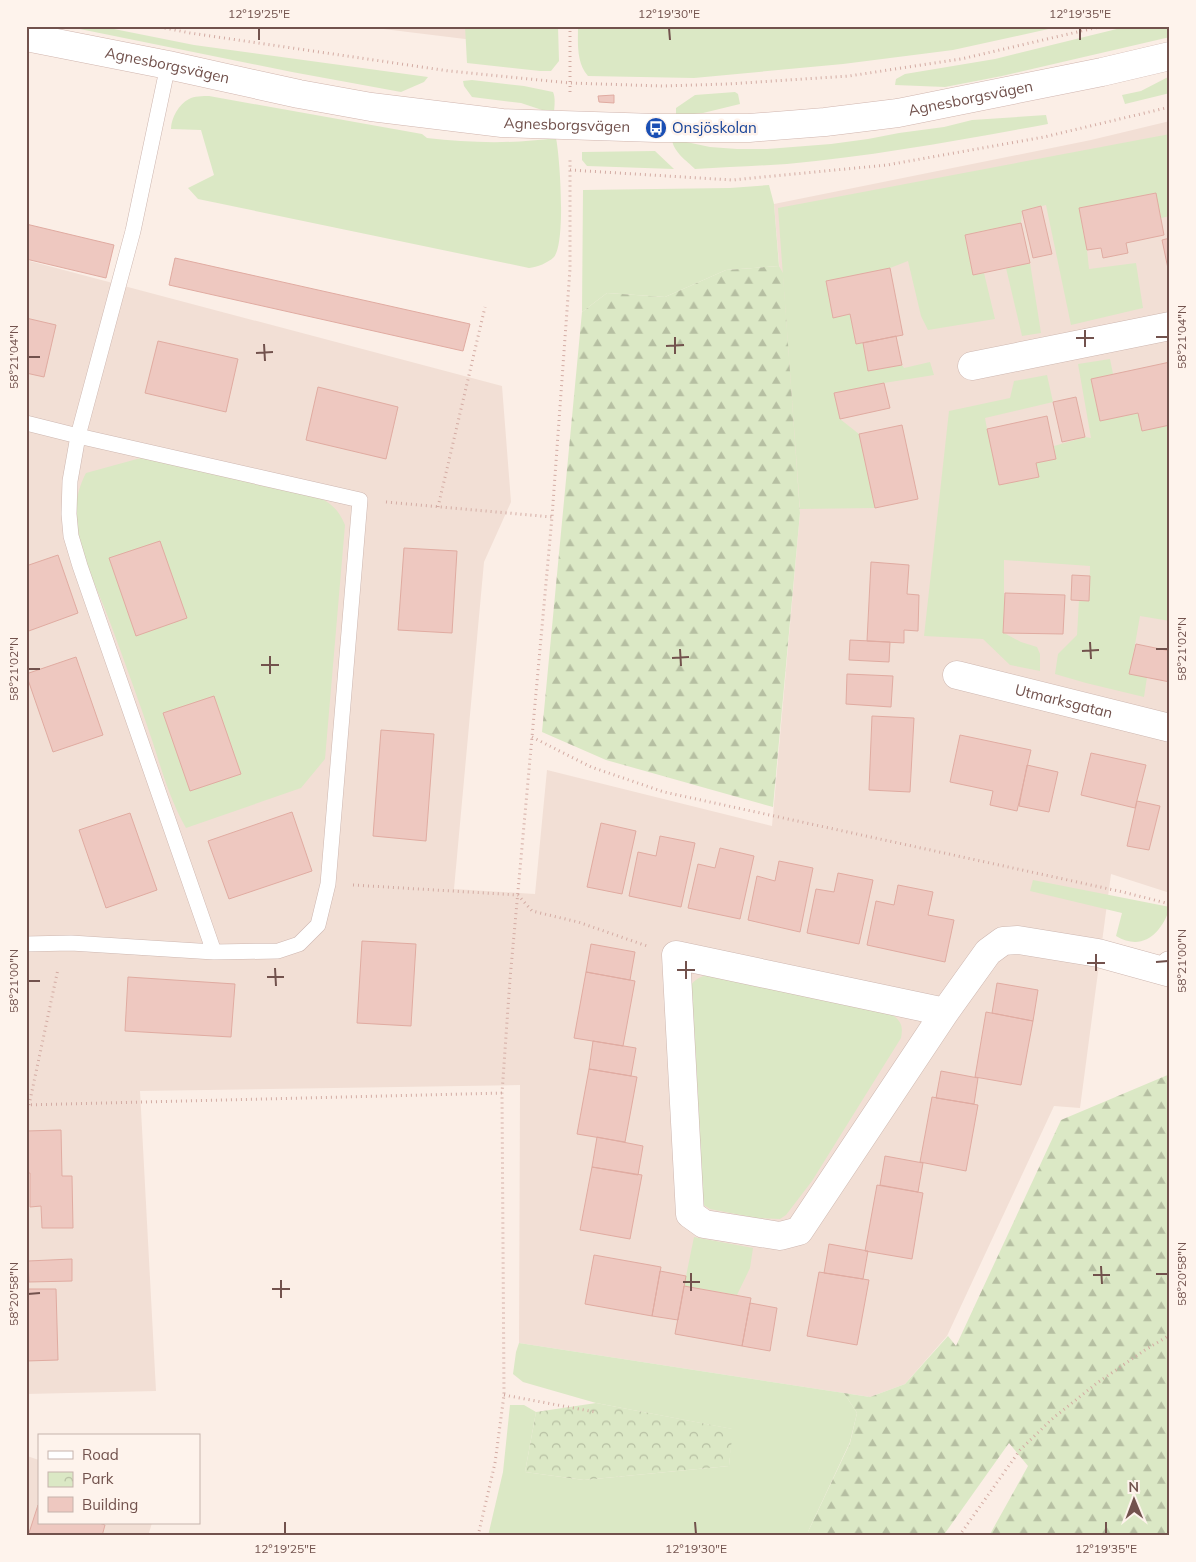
<svg xmlns="http://www.w3.org/2000/svg" width="1196" height="1562" viewBox="0 0 1196 1562" font-family="Mulish,sans-serif">
<defs>
<pattern id="forest-firs" width="22" height="20" patternUnits="userSpaceOnUse" patternTransform="scale(1.25)"><rect width="22" height="20" fill="#dbe8c5"/><path d="M5 1l3.5 6h-7zM16 11l3.5 6h-7z" fill="#b6bfa2"/></pattern>
<pattern id="park-crowns" width="20" height="18" patternUnits="userSpaceOnUse" patternTransform="scale(1.25)"><rect width="20" height="18" fill="#dbe8c5"/><path d="M2 6a3 3 0 1 1 6 0M12 15a3 3 0 1 1 6 0" fill="none" stroke="#b6bfa2"/></pattern>
</defs>
<rect width="100%" height="100%" fill="#fbeee6"/>
<path fill="#f2dfd5" d="M 359,26 L 554,26 L 554,50 Z
M 1170,121 L 1170,893 L 1111,874 L 1080,1108 L 1054,1106 L 947,1336 L 905,1384 L 870,1397 L 519,1343 L 520,1085 L 140,1091 L 156,1391 L 26,1394 L 26,260 L 502,386 L 511,502 L 484,562 L 454,889 L 535,894 L 547,770 L 772,826 L 800,513 L 774,204 L 1091,140 Z
M 26,1450 L 27,1456 L 39,1460 L 39,1523 L 152,1523 L 148,1536 L 26,1536 Z"/>
<path fill="#dbe8c5" d="M 65,26 L 99,26 L 194,45 L 428,77 L 424,82 L 401,92 L 292,72 Z
M 465,26 L 558,26 L 559,61 L 551,71 L 540,71 L 467,63 Z
M 578,26 L 626,26 L 626,29 L 815,26 L 1062,26 L 953,50 L 843,64 L 694,78 L 588,76 C 576,62 578,43 578,26 Z
M 1129,26 L 1170,26 L 1170,37 L 1002,76 L 945,87 L 895,85 L 896,79 L 905,74 L 995,59 Z
M 1170,76 L 1170,93 L 1125,104 L 1122,95 L 1141,91 Z
M 472,80 L 524,86 L 553,92 C 556,99 554,107 554,114 L 521,103 L 472,97 L 464,86 L 463,81 Z
M 735,92 L 738,94 L 740,104 L 703,113 L 676,116 L 676,108 L 695,95 Z
M 209,96 L 422,134 L 427,138 C 470,143 512,144 556,138 C 560,158 566,242 554,257 C 548,263 537,267 529,268 L 198,199 L 188,188 L 214,175 L 201,130 L 171,129 C 171,118 179,104 189,99 C 194,96 203,96 209,96 Z
M 1046,115 L 1048,124 C 961,140 874,156 787,164 C 756,166 726,167 695,169 C 687,161 673,152 672,139 L 710,147 L 737,149 L 767,149 L 831,144 L 868,139 L 899,133 L 944,127 L 972,120 Z
M 1170,134 L 1170,216 L 1161,218 L 1155,193 L 1079,208 L 1087,250 L 1089,269 L 1136,263 L 1143,308 L 1071,325 L 1046,205 L 1022,211 L 1021,223 L 965,236 L 973,274 L 984,273 L 995,319 L 928,330 L 921,316 L 908,261 L 890,268 L 826,281 L 833,318 L 850,314 L 856,344 L 863,343 L 868,371 L 902,365 L 904,368 L 930,362 L 934,375 L 884,383 L 834,393 L 840,419 L 859,434 L 875,508 L 800,509 L 778,208 Z
M 655,151 L 674,169 L 587,166 L 582,160 L 582,152 Z
M 769,185 L 774,204 L 779,266 L 726,270 L 665,297 L 607,293 L 582,312 L 583,190 L 730,188 Z
M 1030,263 L 1041,333 L 1022,336 L 1006,268 Z
M 1110,359 L 1113,374 L 1091,379 L 1100,421 L 1138,413 L 1142,431 L 1170,425 L 1170,621 L 1140,616 L 1130,673 L 1147,677 L 1144,697 L 1086,683 L 1055,674 L 1058,654 L 1077,635 L 1079,600 L 1089,601 L 1090,566 L 1004,560 L 1004,633 L 1021,642 L 1037,647 L 1040,654 L 1040,671 L 1010,665 L 983,639 L 924,636 L 949,411 L 1010,398 L 1014,381 L 1047,375 L 1053,402 L 985,418 L 987,429 L 1036,463 L 1056,459 L 1054,446 L 1085,437 L 1091,438 L 1078,364 Z
M 148,456 L 315,495 C 330,503 338,508 345,525 L 325,759 L 301,788 L 186,828 C 170,800 162,771 152,740 C 139,701 125,663 111,625 C 99,591 80,557 76,520 C 74,505 79,486 86,473 Z
M 1033,880 L 1170,907 C 1162,933 1143,952 1116,936 L 1122,913 L 1030,891 Z
M 713,974 L 893,1015 C 902,1023 903,1026 901,1038 L 812,1181 L 786,1215 L 780,1219 L 756,1218 L 710,1209 L 702,1204 L 691,985 C 697,977 703,976 713,974 Z
M 694,1237 L 753,1248 L 750,1268 L 737,1295 L 684,1286 Z
M 519,1343 L 844,1393 L 857,1413 L 850,1442 L 806,1536 L 488,1536 L 503,1472 L 510,1405 L 524,1405 L 536,1412 L 525,1472 L 584,1480 L 729,1466 L 732,1429 L 596,1403 L 523,1382 L 513,1374 L 516,1352 Z"/>
<path fill="url(#forest-firs)" d="M 779,266 L 783,273 L 800,513 L 773,807 L 606,760 L 542,732 L 582,312 L 607,293 L 665,297 L 726,270 Z
M 1170,1074 L 1170,1536 L 989,1536 L 1028,1466 L 1009,1443 L 943,1536 L 806,1536 L 850,1443 L 857,1413 L 844,1393 L 870,1397 L 905,1384 L 948,1336 L 956,1346 L 1061,1120 Z"/>
<path fill="url(#park-crowns)" d="M 596,1403 L 733,1429 L 729,1466 L 584,1480 L 525,1472 L 536,1412 Z"/>
<path fill="#eec8c0" stroke="#e0aba1" d="M 614,95 L 614,103 L 599,102 L 598,96 Z
M 1156,193 L 1164,235 L 1126,243 L 1128,253 L 1103,258 L 1101,248 L 1087,250 L 1079,208 Z
M 1041,206 L 1052,254 L 1033,258 L 1022,211 Z
M 1021,223 L 1030,263 L 973,275 L 965,235 Z
M 26,224 L 114,245 L 106,278 L 26,259 Z
M 1170,238 L 1170,278 L 1162,240 Z
M 175,258 L 470,324 L 463,351 L 169,285 Z
M 890,268 L 903,335 L 856,344 L 850,314 L 833,318 L 826,281 Z
M 26,318 L 56,325 L 44,377 L 26,373 Z
M 896,336 L 902,365 L 868,371 L 863,343 Z
M 158,341 L 238,359 L 226,412 L 145,393 Z
M 1170,362 L 1170,425 L 1142,431 L 1138,413 L 1100,421 L 1091,379 Z
M 884,383 L 890,408 L 840,419 L 834,393 Z
M 318,387 L 398,407 L 386,459 L 306,440 Z
M 1076,397 L 1085,437 L 1062,442 L 1053,402 Z
M 1047,416 L 1056,459 L 1036,463 L 1039,477 L 999,485 L 987,429 Z
M 902,425 L 918,499 L 875,508 L 859,434 Z
M 160,541 L 187,618 L 136,636 L 109,558 Z
M 404,548 L 457,551 L 452,633 L 398,630 Z
M 58,555 L 78,613 L 26,632 L 26,566 Z
M 871,562 L 909,565 L 907,594 L 919,595 L 918,631 L 904,630 L 904,643 L 867,641 Z
M 1072,575 L 1090,576 L 1089,601 L 1071,600 Z
M 1005,593 L 1065,595 L 1063,634 L 1003,633 Z
M 850,640 L 890,642 L 889,662 L 849,660 Z
M 1136,644 L 1170,651 L 1170,682 L 1129,674 Z
M 76,657 L 103,735 L 53,752 L 26,674 Z
M 847,674 L 893,676 L 891,707 L 846,704 Z
M 214,696 L 241,774 L 190,791 L 163,713 Z
M 872,716 L 914,718 L 910,792 L 869,790 Z
M 381,730 L 434,734 L 426,841 L 373,836 Z
M 960,735 L 1031,750 L 1017,811 L 990,805 L 993,791 L 950,782 Z
M 1091,753 L 1146,765 L 1135,808 L 1081,795 Z
M 1027,765 L 1058,772 L 1049,812 L 1019,806 Z
M 1137,801 L 1160,806 L 1149,850 L 1127,846 Z
M 292,812 L 312,871 L 229,899 L 208,841 Z
M 130,813 L 157,890 L 106,908 L 79,830 Z
M 601,823 L 636,831 L 622,894 L 587,887 Z
M 660,836 L 695,843 L 681,907 L 629,896 L 638,852 L 656,856 Z
M 720,848 L 754,856 L 740,919 L 688,908 L 698,864 L 715,868 Z
M 779,861 L 813,868 L 800,932 L 748,920 L 757,876 L 775,881 Z
M 838,873 L 873,880 L 859,944 L 807,933 L 816,889 L 834,892 Z
M 898,885 L 933,892 L 928,915 L 954,920 L 945,962 L 867,945 L 876,901 L 894,905 Z
M 362,941 L 416,944 L 411,1026 L 357,1023 Z
M 591,944 L 635,952 L 630,980 L 586,972 Z
M 586,972 L 635,981 L 623,1046 L 574,1038 Z
M 128,977 L 235,984 L 231,1037 L 125,1031 Z
M 997,983 L 1038,990 L 1033,1021 L 992,1013 Z
M 986,1012 L 1033,1021 L 1021,1085 L 975,1077 Z
M 593,1041 L 636,1048 L 631,1076 L 589,1069 Z
M 589,1069 L 637,1077 L 625,1142 L 577,1134 Z
M 941,1071 L 978,1078 L 974,1104 L 936,1098 Z
M 932,1097 L 978,1105 L 966,1171 L 920,1162 Z
M 61,1130 L 62,1176 L 72,1176 L 73,1228 L 42,1228 L 41,1206 L 30,1207 L 30,1173 L 26,1173 L 26,1131 Z
M 597,1137 L 643,1146 L 638,1175 L 592,1167 Z
M 885,1156 L 923,1163 L 918,1192 L 880,1185 Z
M 592,1167 L 642,1175 L 630,1239 L 580,1230 Z
M 877,1185 L 923,1193 L 912,1259 L 865,1251 Z
M 829,1244 L 868,1251 L 863,1279 L 824,1273 Z
M 594,1255 L 661,1267 L 652,1316 L 585,1304 Z
M 72,1259 L 72,1281 L 29,1282 L 28,1261 Z
M 660,1271 L 686,1276 L 678,1320 L 652,1316 Z
M 819,1272 L 869,1280 L 857,1345 L 807,1336 Z
M 684,1286 L 751,1298 L 742,1346 L 675,1334 Z
M 26,1289 L 56,1289 L 58,1360 L 26,1361 Z
M 750,1303 L 777,1308 L 770,1351 L 742,1346 Z
M 38,1505 L 39,1523 L 99,1523 L 105,1525 L 102,1536 L 28,1536 Z"/>
<g fill="none" stroke-linecap="round" stroke-linejoin="round">
<g stroke="#ceb7b0" stroke-width="16">
<path id="lane" d="M 168,65 L 133,231 L 78,436 L 70,481 L 69,514 L 71,536 L 80,566 L 214,952
M 26,423 L 78,436 L 360,500 L 328,884 L 318,925 L 299,944 L 278,951 L 214,952 L 71,943 L 26,944"/>
</g>
<g stroke="#ceb7b0" stroke-width="29">
<g id="street">
<path d="M 972,366 L 1170,326"/>
<path id="s1" d="M 957,675 L 1170,728"/>
<path d="M 945,1012 L 676,955 L 690,1214 L 704,1224 L 780,1236 L 799,1231 L 945,1012 L 988,952 L 1003,941 L 1018,940 L 1098,953 L 1167,972 L 1170,965"/>
</g>
</g>
<g stroke="#d0b5ae" stroke-width="29">
<g id="secondary">
<path id="s2" d="M 26,37 L 168,65 L 299,94 L 371,107 L 502,123 L 656,128 L 749,128 L 825,122 L 898,113 L 1102,72 L 1170,56"/>
</g>
</g>
<path stroke="#d3aba3" stroke-width="3" stroke-dasharray="1 4" stroke-linecap="butt" d="M 155,26 L 190,33 L 449,71 L 570,83 L 662,86 L 728,84 L 849,76 L 961,59 L 1103,26
M 570,26 L 570,96
M 570,170 L 732,180 L 887,165 L 1044,137 L 1170,107
M 386,502 L 552,517
M 438,507 L 485,307
M 532,737 L 591,767 L 664,792 L 1123,892 L 1170,904
M 353,885 L 518,895 L 532,911 L 578,922 L 647,946
M 26,1105 L 502,1093
M 29,1105 L 58,969
M 504,1395 L 595,1412
M 478,1536 L 495,1463 L 504,1395 L 502,1093 L 510,979 L 552,517 L 570,269 L 570,157
M 959,1536 L 1020,1450 L 1052,1419 L 1097,1383 L 1145,1350 L 1170,1335"/>
<use href="#lane" stroke="#fff" stroke-width="15"/>
<use href="#street" stroke="#fff" stroke-width="28"/>
<use href="#secondary" stroke="#fff" stroke-width="28"/>
</g>
<path fill="none" stroke="#72524d" stroke-width="2" d="M 259,28 L 259,40M 669,28 L 670,40M 1080,28 L 1080,40M 1085,330 L 1085,347M 675,337 L 675,354M 1156,337 L 1168,337M 1076,338 L 1094,338M 264,344 L 265,361M 666,346 L 684,345M 256,353 L 273,352M 28,357 L 40,357M 1090,642 L 1091,659M 680,649 L 681,666M 1156,649 L 1168,649M 1082,651 L 1099,650M 270,656 L 270,674M 672,658 L 689,657M 261,665 L 279,665M 28,669 L 40,669M 1096,954 L 1096,971M 686,961 L 686,979M 1156,962 L 1168,961M 1087,963 L 1105,963M 275,968 L 276,986M 677,970 L 695,970M 267,977 L 284,977M 28,981 L 40,981M 1101,1266 L 1102,1284M 691,1273 L 691,1291M 1156,1274 L 1168,1274M 1093,1275 L 1110,1275M 281,1280 L 281,1298M 683,1282 L 700,1282M 272,1289 L 290,1289M 28,1294 L 40,1293M 285,1522 L 285,1534M 695,1522 L 696,1534M 1106,1522 L 1106,1534"/>
<defs>
<g id="bus-disc" transform="scale(1.125)"><circle r="9.5" fill="#1a4fb4" stroke="#fef3ec"/><path d="M-5-6H5V4H4V6H2V4H-2V6H-4V4H-5ZM-3.5-4V0h7V-4ZM-3.5 1.2v1.5H-2V1.2ZM2 1.2v1.5H3.5V1.2Z" fill="#fff"/></g>
</defs>
<g fill-rule="evenodd">
<use href="#bus-disc" x="656" y="128"/>
</g>
<g text-anchor="middle" stroke-width="5" stroke-linejoin="round" paint-order="stroke">
<g font-size="15" fill="#72524d" stroke="#fef3ec">
<text dy="5" stroke="none"><textPath href="#s2" startOffset="144">Agnesborgsvägen</textPath></text>
<text dy="5" stroke="none"><textPath href="#s2" startOffset="955">Agnesborgsvägen</textPath></text>
<text dy="5" stroke="none"><textPath href="#s2" startOffset="549">Agnesborgsvägen</textPath></text>
<text dy="5" stroke="none"><textPath href="#s1" startOffset="110">Utmarksgatan</textPath></text>
</g>
<g font-size="15" fill="#164399" stroke="#fef3ec" text-anchor="start">
<text x="672" y="133">Onsjöskolan</text>
</g>
</g>
<rect width="1196" height="1562" fill="none" stroke="#fef3ec" stroke-width="55"/>
<rect x="38" y="1434" width="162" height="90" fill="#fef3ec" stroke="#c6b3ac"/>
<rect x="48" y="1451" width="25" height="8" fill="#ffffff" stroke="#c6b3ac"/>
<text x="82" y="1460" font-size="15" fill="#72524d">Road</text>
<rect x="48" y="1472" width="25" height="15" fill="url(#park-crowns)" stroke="#c6b3ac"/>
<text x="82" y="1484" font-size="15" fill="#72524d">Park</text>
<rect x="48" y="1497" width="25" height="15" fill="#eec8c0" stroke="#c6b3ac"/>
<text x="82" y="1510" font-size="15" fill="#72524d">Building</text>
<g transform="translate(1134 1500) rotate(359)" stroke="#fef3ec" stroke-width="4" paint-order="stroke">
<path d="M0-4L9 19L0 12L-9 19Z" fill="#72524d"/>
<text y="-8" font-size="14" font-weight="bold" text-anchor="middle" fill="#72524d">N</text>
</g>
<rect x="28" y="28" width="1140" height="1506" fill="none" stroke="#72524d" stroke-width="2"/>
<g font-size="12" text-anchor="middle" fill="#72524d">
<text x="259" y="18">12°19'25"E</text>
<text x="669" y="18">12°19'30"E</text>
<text x="1080" y="18">12°19'35"E</text>
<text transform="translate(1182 337) rotate(-90)" y="4">58°21'04"N</text>
<text transform="translate(14 357) rotate(-90)" y="4">58°21'04"N</text>
<text transform="translate(1182 649) rotate(-90)" y="4">58°21'02"N</text>
<text transform="translate(14 669) rotate(-90)" y="4">58°21'02"N</text>
<text transform="translate(1182 961) rotate(-90)" y="4">58°21'00"N</text>
<text transform="translate(14 981) rotate(-90)" y="4">58°21'00"N</text>
<text transform="translate(1182 1274) rotate(-90)" y="4">58°20'58"N</text>
<text transform="translate(14 1294) rotate(-90)" y="4">58°20'58"N</text>
<text x="285" y="1553">12°19'25"E</text>
<text x="696" y="1553">12°19'30"E</text>
<text x="1106" y="1553">12°19'35"E</text>
</g>
</svg>
